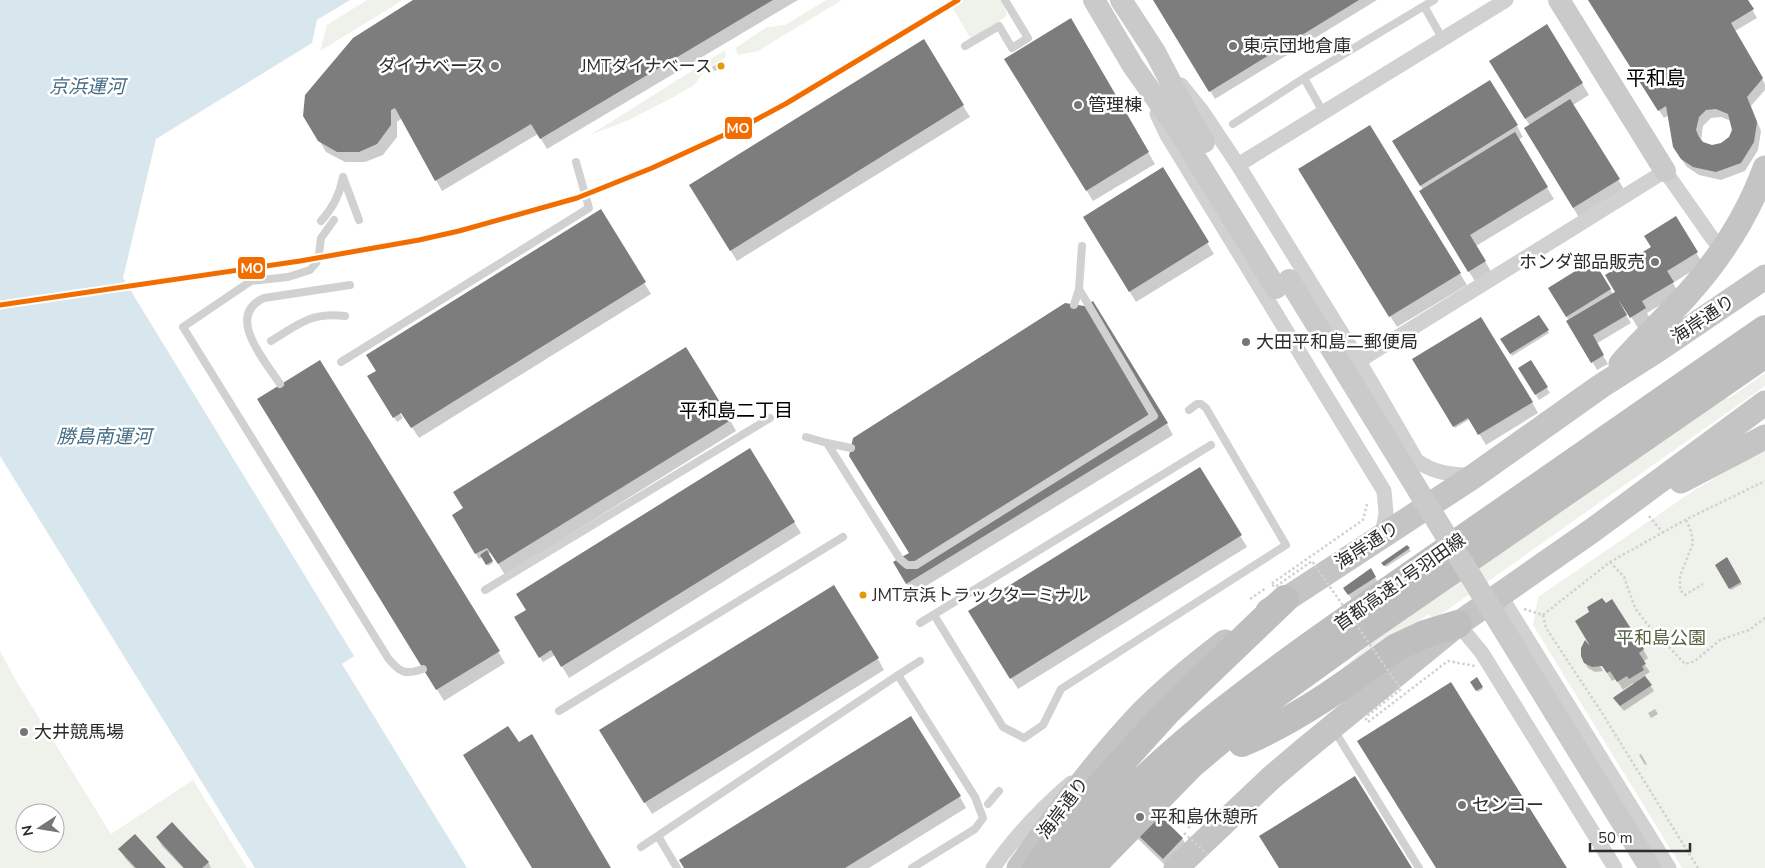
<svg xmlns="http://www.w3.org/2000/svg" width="1765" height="868" viewBox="0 0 1765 868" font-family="'Nunito Sans','Noto Sans JP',sans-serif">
<rect width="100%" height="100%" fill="#fff"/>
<path fill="#eff2eb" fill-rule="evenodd" d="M 367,0 L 403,0 L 320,51 L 327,25 Z
M 826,0 L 842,0 L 758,51 L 738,55 L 735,48 L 767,27 L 785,25 Z
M 948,0 L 1003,0 L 1007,16 L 971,39 Z
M 725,50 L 726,57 L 706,69 L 694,85 L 672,98 L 629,120 L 590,135 Z
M 1765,373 L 1765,386 L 1433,620 L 1429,614 L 1320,688 L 1384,632 L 1708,403 L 1731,397 Z
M 1765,452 L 1765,868 L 1682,868 L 1533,625 L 1538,597 L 1693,491 L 1744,461 Z
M 0,651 L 18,684 L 111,834 L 193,780 L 247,868 L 0,868 ZM 25,813 L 55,813 L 55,843 L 25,843 Z"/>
<path fill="#d8e6ee" d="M 0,0 L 350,0 L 317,20 L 312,43 L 156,139 L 123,278 L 354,656 L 342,664 L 467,868 L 255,868 L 0,456 Z"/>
<path fill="#0003" fill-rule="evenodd" d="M 415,0 L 798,0 L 547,149 L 538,134 L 442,191 L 402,118 L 397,122 L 397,137 L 383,155 L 365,162 L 345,162 L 326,152 L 305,116 Z
M 1155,0 L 1377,0 L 1215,99 Z
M 1589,0 L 1747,0 L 1757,18 L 1735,31 L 1765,84 L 1765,90 L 1751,106 L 1761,131 L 1758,150 L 1745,171 L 1721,180 L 1699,175 L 1687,167 L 1679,156 L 1669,115 L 1664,118 ZM 1721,117 L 1731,121 L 1733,130 L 1730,138 L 1722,145 L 1712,146 L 1701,141 L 1703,126 L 1711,118 Z
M 1070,19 L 1155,164 L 1093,201 L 1012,70 Z
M 1547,26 L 1589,95 L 1573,105 L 1625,191 L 1580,219 L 1532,140 L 1530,126 L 1497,72 Z
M 923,41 L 970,117 L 737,261 L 697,196 Z
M 718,63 L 721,68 L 714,71 L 712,67 Z
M 1517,126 L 1523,137 L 1518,140 L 1554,199 L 1476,246 L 1492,273 L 1476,283 L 1427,203 L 1423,190 L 1400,152 Z
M 1370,127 L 1467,285 L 1397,327 L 1306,181 Z
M 1163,169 L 1214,254 L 1136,302 L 1091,229 Z
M 600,211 L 651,294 L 419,438 L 401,411 L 399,412 L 403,418 L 397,422 L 369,377 Z
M 1676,218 L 1703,264 L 1673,283 L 1679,294 L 1647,313 L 1651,320 L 1638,328 L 1606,276 L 1652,247 Z
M 1593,261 L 1631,323 L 1596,344 L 1608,364 L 1597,370 L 1550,288 Z
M 1539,316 L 1549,333 L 1512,356 L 1502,339 Z
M 1413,360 L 1532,402 L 1538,413 L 1486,445 L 1470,419 L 1455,428 Z
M 320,361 L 505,663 L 444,701 L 265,410 Z
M 1531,362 L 1550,393 L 1539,400 L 1520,369 Z
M 730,420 L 736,431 L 505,575 L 491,552 L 488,554 L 493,563 L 488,566 L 483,557 L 479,559 L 453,515 L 464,509 Z
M 1167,424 L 1173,435 L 913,594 L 895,563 Z
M 1199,469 L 1247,547 L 1018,689 L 976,622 Z
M 794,522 L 801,533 L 569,678 L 555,655 L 543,662 L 516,618 Z
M 1407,547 L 1411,551 L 1386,567 L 1384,565 Z
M 1727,559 L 1742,584 L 1731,590 L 1717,565 Z
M 1370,570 L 1378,582 L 1352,600 L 1345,588 Z
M 1581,630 L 1643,649 L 1648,658 L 1643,662 L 1650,672 L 1645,675 L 1646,679 L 1654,691 L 1624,711 L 1618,704 L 1634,686 L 1633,683 L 1623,690 L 1616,679 L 1612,681 Z
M 1586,643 L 1603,671 L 1595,672 L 1588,668 L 1585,663 Z
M 878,659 L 884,670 L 652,814 L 607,742 Z
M 1477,679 L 1483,689 L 1478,692 L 1472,682 Z
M 1655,709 L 1658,714 L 1651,718 L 1648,713 Z
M 1641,754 L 1647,764 L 1645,765 L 1639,755 Z
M 960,797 L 966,808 L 869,868 L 685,868 Z
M 1105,807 L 1182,838 L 1189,850 L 1168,868 Z
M 157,837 L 208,862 L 211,868 L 183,868 L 162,846 Z
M 120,849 L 165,868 L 134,868 L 125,858 Z"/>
<path fill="#7d7d7d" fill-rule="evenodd" d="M 413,0 L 773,0 L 540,139 L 531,124 L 435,181 L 395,108 L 391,110 L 391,125 L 377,144 L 359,152 L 337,152 L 318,141 L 303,116 L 305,95 L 353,38 Z
M 1153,0 L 1359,0 L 1209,92 Z
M 1588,0 L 1748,0 L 1754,9 L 1731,23 L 1763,78 L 1747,97 L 1757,122 L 1754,142 L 1741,163 L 1716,172 L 1693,167 L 1681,159 L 1673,147 L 1666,106 L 1658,111 ZM 1716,109 L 1728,114 L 1732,130 L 1729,137 L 1721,143 L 1712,145 L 1703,142 L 1699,137 L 1696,130 L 1699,117 L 1706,110 Z
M 1071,18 L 1149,152 L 1086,191 L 1004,59 Z
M 1547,24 L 1583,83 L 1525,119 L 1489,61 Z
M 924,39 L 964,105 L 730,251 L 689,185 Z
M 1490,80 L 1518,125 L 1420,186 L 1392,141 Z
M 1570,99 L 1620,179 L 1573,208 L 1524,128 Z
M 1370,125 L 1461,273 L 1389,317 L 1298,169 Z
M 1515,132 L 1548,187 L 1470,235 L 1486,261 L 1468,272 L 1419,191 Z
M 1163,167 L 1209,242 L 1129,292 L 1083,217 Z
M 601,209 L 646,282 L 411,428 L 401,413 L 393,418 L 367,376 L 376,371 L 366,355 Z
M 1676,216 L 1698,252 L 1667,271 L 1674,282 L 1642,301 L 1646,308 L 1630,318 L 1618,299 L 1627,315 L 1593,335 L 1604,355 L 1591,363 L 1566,321 L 1615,292 L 1605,275 L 1651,247 L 1644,236 Z
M 1593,260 L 1611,289 L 1566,317 L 1548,288 Z
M 1093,301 L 1168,423 L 906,584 L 893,562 L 909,553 L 849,456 L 853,438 L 1065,303 L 1084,306 Z
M 1539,315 L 1549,330 L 1510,354 L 1500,339 Z
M 1481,317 L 1533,402 L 1478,435 L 1468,418 L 1453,427 L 1412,359 Z
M 686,347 L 731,420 L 498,564 L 487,548 L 475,554 L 452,515 L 463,508 L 453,492 Z
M 320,360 L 500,651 L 436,690 L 257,399 Z
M 1531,360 L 1548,387 L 1535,395 L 1518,368 Z
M 750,448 L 795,522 L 561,667 L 551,650 L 539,658 L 514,617 L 526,610 L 516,594 Z
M 1200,467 L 1242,535 L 1010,679 L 968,611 Z
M 1407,545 L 1410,548 L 1384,566 L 1381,563 Z
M 487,550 L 493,561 L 486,565 L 480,555 Z
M 1727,557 L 1741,582 L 1729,589 L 1715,565 Z
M 1371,568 L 1376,577 L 1348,595 L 1343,588 Z
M 834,585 L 879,658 L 644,803 L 599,730 Z
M 1602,598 L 1606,603 L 1612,599 L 1644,649 L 1639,653 L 1646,664 L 1642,666 L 1644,670 L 1629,679 L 1627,676 L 1617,682 L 1610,671 L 1607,673 L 1602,666 L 1592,667 L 1584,663 L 1581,656 L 1581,648 L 1585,640 L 1590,646 L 1575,621 L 1589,612 L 1587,607 Z
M 1645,676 L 1652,685 L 1620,706 L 1613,698 L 1614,697 Z
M 1477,677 L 1483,687 L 1476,691 L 1470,682 Z
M 1451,682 L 1567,868 L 1436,868 L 1357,741 Z
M 911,716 L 961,796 L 845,868 L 684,868 L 679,860 Z
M 508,726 L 519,742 L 532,734 L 611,868 L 532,868 L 463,755 Z
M 1118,774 L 1183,838 L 1163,859 L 1097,796 Z
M 1355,776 L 1412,868 L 1279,868 L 1259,836 Z
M 172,822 L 209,862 L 202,868 L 184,868 L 156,837 Z
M 135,834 L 166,868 L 136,868 L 118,849 Z"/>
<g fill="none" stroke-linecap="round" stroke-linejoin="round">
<path stroke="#d1d1d1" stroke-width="2.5" stroke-dasharray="2.5 2.5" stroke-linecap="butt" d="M 1649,516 L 1662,532
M 1686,520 L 1691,531 L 1693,543 L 1680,576 L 1680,590 L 1685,595 L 1703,584
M 1610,562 L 1624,577 L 1635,608 L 1648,625 L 1685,664 L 1695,661 L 1720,640 L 1749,630 L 1765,618
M 1250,599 L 1266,588
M 1524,609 L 1543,615
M 1543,615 L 1546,628 L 1602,713 L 1698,868
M 1543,615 L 1610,562 L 1685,520 L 1765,481
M 1188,828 L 1201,815"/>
<path stroke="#d1d1d1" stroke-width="8" d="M 1424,6 L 1442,38
M 965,46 L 999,26 L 1012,48 L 1028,38 L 1005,0
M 1323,112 L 1304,78 L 1434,0
M 1233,124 L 1304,78
M 343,177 L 359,220
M 334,220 L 321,238 L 319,254 L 316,263 L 310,270 L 288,277 L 251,281 L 183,327 L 388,658 C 400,673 405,675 423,669
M 321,221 C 333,208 340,194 343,177
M 1074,305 L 1079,289
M 271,341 C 299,324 311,312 345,316
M 341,362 L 589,208 L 576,162
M 280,384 C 266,362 224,316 264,298 L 350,285
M 806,437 L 827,443 L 900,559 L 907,565 L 916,565 L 1154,416 L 1079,289 L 1082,246
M 827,443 L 851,448
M 485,590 L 770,418
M 934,615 L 1003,727 L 1024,738 L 1043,725 L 1061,689 L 1286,545 L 1206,408 L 1201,404 L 1197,404 L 1189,410
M 920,623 L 1211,445
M 559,711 L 843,537
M 1334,730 L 1419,868
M 988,804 L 999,791
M 658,836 L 677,868
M 641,847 L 898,675
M 912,868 L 975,829 L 983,818 L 975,797 L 898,675 L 920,661"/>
<path stroke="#d1d1d1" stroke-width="15" d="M 1181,85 L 1202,111 L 1238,165 L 1359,361 L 1417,461 C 1436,474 1451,474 1474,476
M 1157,114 L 1167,135 L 1384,491 L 1386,513 L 1382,536
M 1238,165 L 1506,0
M 1359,361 L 1665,171 L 1712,238 L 1723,250
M 1500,595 L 1669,868
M 1458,624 L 1482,653 L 1615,868
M 993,868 C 1015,836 1042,808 1071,783"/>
<path stroke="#cacaca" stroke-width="22" d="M 1094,0 L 1133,66 L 1177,128 L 1276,288
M 1121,0 L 1155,52 L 1189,117 L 1204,142
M 1559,0 L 1665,171
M 1626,829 L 1650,868"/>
<path stroke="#c4c4c4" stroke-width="25" d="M 1621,364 C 1642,340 1666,318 1687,295 C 1720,258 1748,215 1765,168
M 1681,481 L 1765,437
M 1268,611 L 1474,476 L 1601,386 L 1659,349 L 1765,277
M 1019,868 C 1056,816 1094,764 1138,717 C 1164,690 1195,665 1225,642
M 1176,868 L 1271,778 L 1304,750 L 1458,624 L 1593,530 L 1765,403"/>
<path stroke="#bebebe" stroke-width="28" d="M 1242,743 C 1298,719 1346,684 1395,648 L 1425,634 L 1458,624
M 1036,868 L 1091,796 L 1166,713 L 1285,599
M 1061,868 C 1155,751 1280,666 1402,581 C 1522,497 1644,413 1765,329
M 1090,868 L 1192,764 L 1267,701 L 1360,634 L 1765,354"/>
<path stroke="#d1d1d1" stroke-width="2.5" stroke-dasharray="2.5 2.5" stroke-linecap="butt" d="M 1367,504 L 1363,520 L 1271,584 L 1275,587 L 1312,561 L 1401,689 L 1367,716 L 1366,719 L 1368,722 L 1448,661 L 1475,666
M 1184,833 L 1208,855"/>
<path stroke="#cacaca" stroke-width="22" d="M 1289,280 L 1626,829"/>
<g stroke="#fff" stroke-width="9">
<path id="metro-1" d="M 0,305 L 300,261 L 419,240 L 459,231 L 577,198 L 652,168 L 750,123 L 787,103 L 958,0"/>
</g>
<use href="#metro-1" stroke="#f16d00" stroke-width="5"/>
</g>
<g fill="#767676" stroke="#fff" stroke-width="2">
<circle cx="1233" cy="46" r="5"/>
<circle cx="495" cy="66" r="5"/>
<circle cx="1078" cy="105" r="5"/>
<circle cx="1655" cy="262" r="5"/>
<circle cx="1246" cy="342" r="5"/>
<circle cx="24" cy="732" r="5"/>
<circle cx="1462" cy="805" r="5"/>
<circle cx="1140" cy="817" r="5"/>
</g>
<g fill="#e39a04" stroke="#fff" stroke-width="2">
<circle cx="721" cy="66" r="4.5"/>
<circle cx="863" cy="595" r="4.5"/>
</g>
<g text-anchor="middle" stroke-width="5" stroke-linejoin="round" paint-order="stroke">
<g font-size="17" fill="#2c2c2c" stroke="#fff" text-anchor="end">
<text x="712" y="72">JMTダイナベース</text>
<text x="872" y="601" text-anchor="start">JMT京浜トラックターミナル</text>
</g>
<g font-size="18" fill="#2c2c2c" stroke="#fff" text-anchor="start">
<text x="1243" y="52">東京団地倉庫</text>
<text x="485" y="72" text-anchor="end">ダイナベース</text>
<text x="1088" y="111">管理棟</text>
<text x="1645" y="268" text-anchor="end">ホンダ部品販売</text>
<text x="1256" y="348">大田平和島二郵便局</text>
<text x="34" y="738">大井競馬場</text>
<text x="1472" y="811">センコー</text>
<text x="1150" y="823">平和島休憩所</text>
</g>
<g font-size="18" fill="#2c2c2c" stroke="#fff">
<text transform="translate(1703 319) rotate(-34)" y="6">海岸通り</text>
<text transform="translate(1367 545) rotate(-33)" y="6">海岸通り</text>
<text transform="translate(1400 582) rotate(-35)" y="6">首都高速1号羽田線</text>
<text transform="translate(1063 808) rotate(-53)" y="6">海岸通り</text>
</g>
<g font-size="18" fill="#50623e" stroke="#fff">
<text x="1661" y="644">平和島公園</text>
</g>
<g font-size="19" font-style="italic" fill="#436c85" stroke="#fff">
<text x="87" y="93">京浜運河</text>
<text x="104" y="443">勝島南運河</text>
</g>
<g font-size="19" fill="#000" stroke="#fff">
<text x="736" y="417">平和島二丁目</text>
</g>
<g font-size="20" fill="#000" stroke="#fff">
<text x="1656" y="85">平和島</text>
</g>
</g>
<g stroke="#fff" stroke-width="2">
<rect x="724" y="116" width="29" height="24" rx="5" fill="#f16d00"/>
<rect x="237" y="256" width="29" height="24" rx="5" fill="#f16d00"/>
</g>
<g font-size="14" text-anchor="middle" font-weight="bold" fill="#fff">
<text x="738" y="133">MO</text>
<text x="252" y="273">MO</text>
</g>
<g transform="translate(40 828) rotate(258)"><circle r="24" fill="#ffffff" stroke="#ababab"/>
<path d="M0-4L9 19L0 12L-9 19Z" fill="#767676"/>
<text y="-8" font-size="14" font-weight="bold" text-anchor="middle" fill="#2c2c2c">N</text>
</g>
<path d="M1590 843v8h100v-8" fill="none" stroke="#2c2c2c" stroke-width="2.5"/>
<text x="1598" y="843" font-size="15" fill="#2c2c2c" stroke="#ffffff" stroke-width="4" paint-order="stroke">50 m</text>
</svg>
